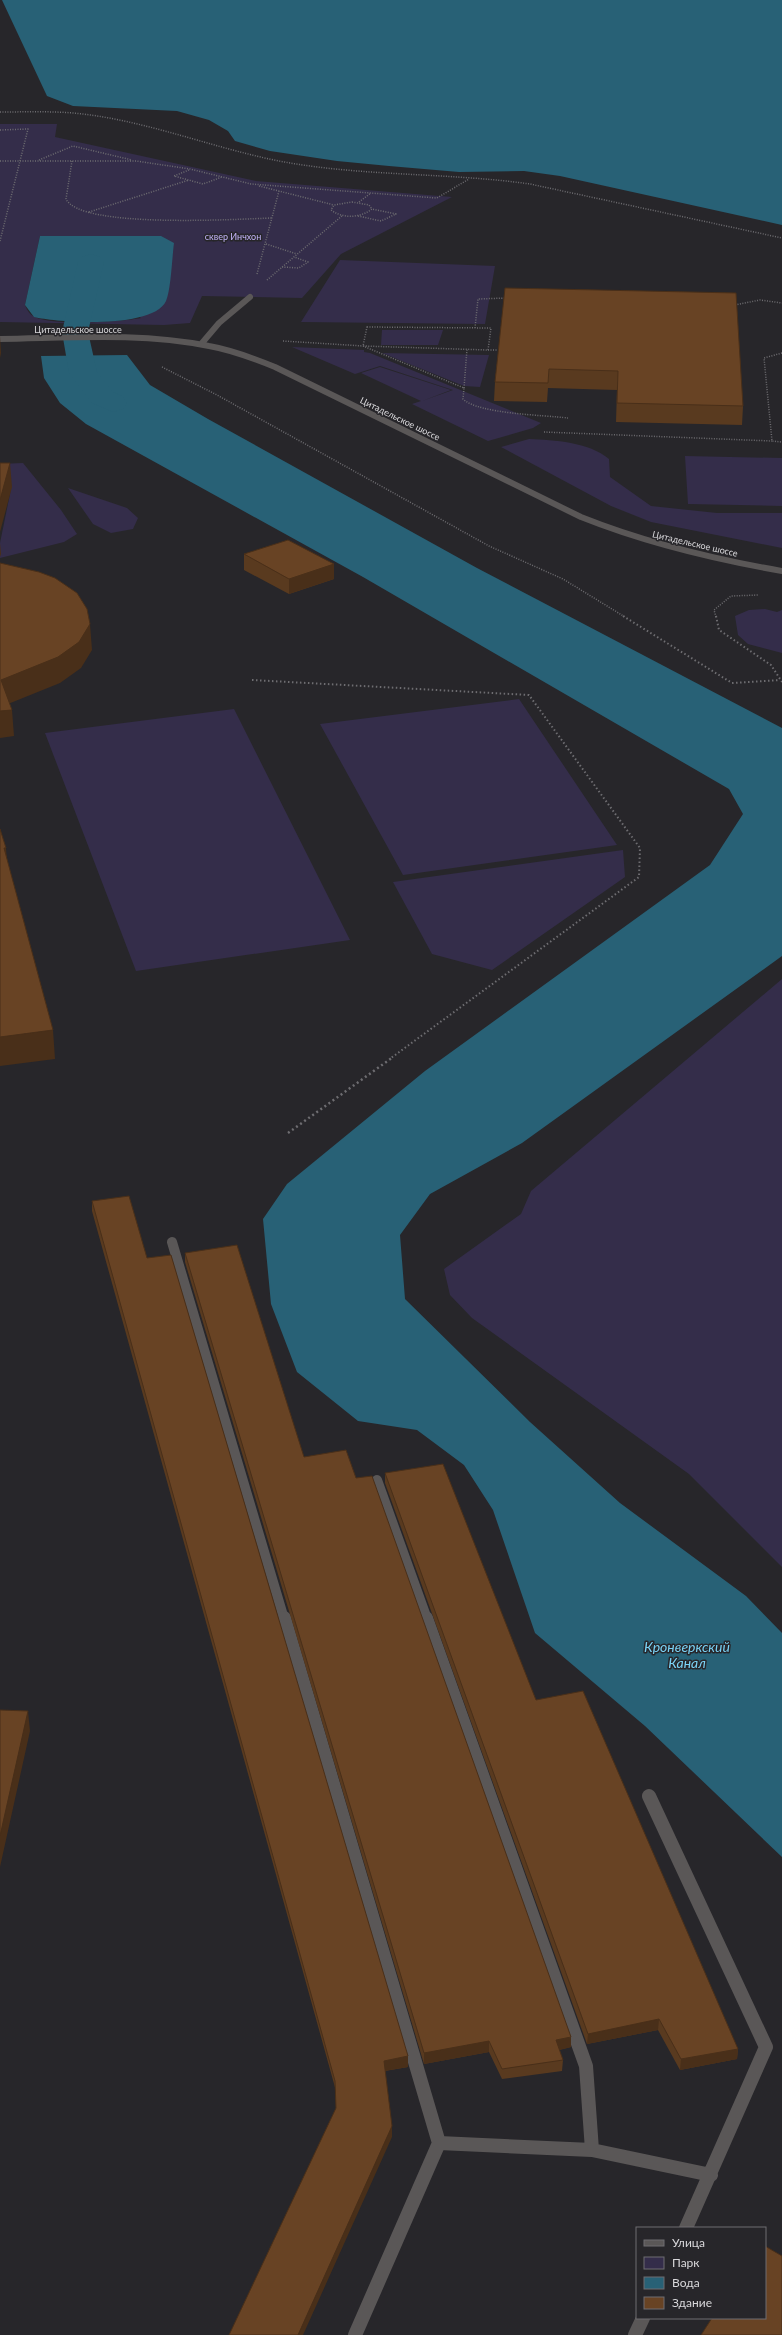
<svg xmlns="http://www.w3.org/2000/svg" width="782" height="2335" viewBox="0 0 782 2335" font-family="Lato,sans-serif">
<rect width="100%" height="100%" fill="#27262a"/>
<path fill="#342d4a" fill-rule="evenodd" d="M 0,124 L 57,124 L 55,137 L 256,181 L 452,197 L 341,254 L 302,298 L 202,296 L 190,323 L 164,325 L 0,322 ZM 40,236 L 141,318 C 119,322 54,326 35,317 C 30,315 27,310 25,305 Z
M 340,260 L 495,266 L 485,324 L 301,322 Z
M 382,330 L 443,330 L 438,345 L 381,345 Z
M 292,347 L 364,350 L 364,352 L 370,353 L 541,423 L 533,428 L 488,441 L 412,404 L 421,401 L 361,373 L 380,367 L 451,390 L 422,401 L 453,390 L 380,366 L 355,374 Z
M 382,353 L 489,355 L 480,387 L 464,386 Z
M 529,439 C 554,440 589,442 609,459 L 610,477 L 651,506 L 717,513 L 782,513 L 782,548 L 651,522 L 611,506 L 501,447 Z
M 685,456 L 782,458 L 782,506 L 688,504 Z
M 23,463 L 61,510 L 77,534 L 64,542 L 0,558 L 0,543 L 11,489 L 0,464 Z
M 68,488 L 127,508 L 138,518 L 133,529 L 111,533 L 93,524 Z
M 765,609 L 777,612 L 782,610 L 782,653 L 748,644 L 738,635 L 735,616 L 749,610 Z
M 519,699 L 617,845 L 403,875 L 320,724 Z
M 234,709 L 350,940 L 136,971 L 45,733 Z
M 623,850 L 625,877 L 492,970 L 432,954 L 393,882 Z
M 782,979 L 782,1567 L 689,1474 L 472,1318 L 450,1295 L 444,1269 L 521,1214 L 531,1191 Z"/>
<path fill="#286176" d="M 2,0 L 782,0 L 782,225 L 560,176 L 524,171 L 459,172 L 389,166 L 337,161 L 270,151 L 235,141 L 228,131 L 209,120 L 177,111 L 73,106 L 47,96 Z
M 40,236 L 161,236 L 174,243 C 172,258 171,289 166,301 C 153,329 59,323 34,317 L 25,305 Z
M 127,355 L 150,385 L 208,419 L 477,568 L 782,728 L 782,956 L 522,1143 L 430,1194 L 400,1235 L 405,1299 L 530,1422 L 620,1503 L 746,1596 L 782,1633 L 782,1857 L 645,1726 L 535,1633 L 493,1510 L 464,1465 L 417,1430 L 358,1421 L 297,1372 L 271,1304 L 263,1219 L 287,1184 L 425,1071 L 710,865 L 743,814 L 729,789 L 363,577 L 86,424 L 60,403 L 44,378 L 41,356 Z"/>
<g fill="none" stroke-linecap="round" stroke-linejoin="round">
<path fill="#286176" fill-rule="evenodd" d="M 91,254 L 100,257 L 104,262 L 88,332 L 97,372 L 112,391 L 123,397 L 127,403 L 123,409 L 113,412 L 92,403 L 69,373 L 62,332 L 78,262 L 82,257 Z"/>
<path stroke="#6e6d71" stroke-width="1.5" stroke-dasharray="1 1.5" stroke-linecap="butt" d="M 0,112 C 24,112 49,111 73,113 C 141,119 207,146 274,160 C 358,177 445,172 530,184 L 782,238
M 0,130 L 28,129 L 0,241
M 39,160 L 73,146 L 132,160
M 0,161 L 136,161 L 190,169 L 251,184 L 437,198 L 469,179
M 72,161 L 66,199 C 80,229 239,219 272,218
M 189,170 L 174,176 L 203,184 L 222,177
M 259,186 L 334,205
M 352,202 L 369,205 L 372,209 C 360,218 343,219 331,210 L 334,205 Z
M 359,202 L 371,193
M 89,212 L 189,180
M 358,216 L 381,221 L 396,214 L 372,209
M 266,244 L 297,254
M 282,267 L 299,268 L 308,262 L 294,257
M 257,274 L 279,191
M 267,280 L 343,215
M 735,305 L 760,300 L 782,303
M 367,327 L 491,328 L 488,350 L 363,346 Z
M 475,328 L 478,299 L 506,298
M 283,341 L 363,346 L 464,388 L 463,399 C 478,414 544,415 568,418
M 488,350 L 500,350
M 782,353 L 764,358 L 772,441 L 782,442
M 162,367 L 217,395 L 489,546 L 563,579 L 625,617
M 464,388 L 467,349
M 544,432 L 772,441
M 716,617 L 714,610 L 731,596 L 758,595"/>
<path stroke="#6e6d71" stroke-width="2" stroke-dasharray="1.5 2.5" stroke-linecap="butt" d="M 623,616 L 732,683 L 780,680
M 716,616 L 719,630 L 771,665 L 782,682
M 252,680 L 529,695 L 640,848 L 639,877 L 391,1058"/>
<path stroke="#6e6d71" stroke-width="2.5" stroke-dasharray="2 3" stroke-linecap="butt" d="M 288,1133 L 393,1057"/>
<path stroke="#5a5757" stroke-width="6" d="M 0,339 C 69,338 140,332 209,346 C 232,350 253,358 275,367 L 581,517 C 646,543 713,559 782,571
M 202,343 L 219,323 L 250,297"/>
<path stroke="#5a5757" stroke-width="10" d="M 172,1242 L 284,1619
M 377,1480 L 427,1619"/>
<path stroke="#5a5757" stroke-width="14" d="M 284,1618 L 439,2143 L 355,2335
M 426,1618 L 586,2066 L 592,2150
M 649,1796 L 766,2047 L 686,2228
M 439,2143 L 592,2150 L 711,2175
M 635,2335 L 643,2318"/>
</g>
<path fill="#593a1f" d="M 505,288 L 743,406 L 742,425 L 616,422 L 617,390 L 548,388 L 547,402 L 494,401 L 495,382 Z
M 244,554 L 334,564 L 334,579 L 289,594 L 244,570 Z
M 92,1201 L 147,1258 L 408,2067 L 385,2071 L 392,2137 L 336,2108 L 336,2091 L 92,1211 Z
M 185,1253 L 304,1457 L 571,2047 L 559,2050 L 563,2060 L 562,2071 L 502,2079 L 489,2052 L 424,2064 L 185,1262 Z
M 385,1473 L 536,1700 L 738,2049 L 737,2059 L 680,2070 L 658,2030 L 587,2044 L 385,1483 Z"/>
<path fill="#492f19" d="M 0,336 L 1,353 L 0,358 Z
M 10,463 L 12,487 L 0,532 L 0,500 Z
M 0,543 L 1,554 L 0,557 Z
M 334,564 L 334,579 L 289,594 L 289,579 Z
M 90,624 L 92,650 L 81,668 L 60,683 L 3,706 L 1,680 Z
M 12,710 L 14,736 L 0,738 L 0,711 Z
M 4,848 L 6,848 L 8,876 Z
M 53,1030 L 55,1059 L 0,1066 L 0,1037 Z
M 28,1711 L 30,1731 L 0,1867 L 0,1836 Z
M 659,2019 L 658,2030 L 587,2044 L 588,2034 Z
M 571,2037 L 571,2047 L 555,2051 L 556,2040 Z
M 489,2041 L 489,2052 L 424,2064 L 424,2053 Z
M 738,2049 L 737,2059 L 680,2070 L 681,2059 Z
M 408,2056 L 408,2067 L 384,2071 L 384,2061 Z
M 392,2126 L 392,2137 L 303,2335 L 298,2335 Z"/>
<path fill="#684324" stroke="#492f19" d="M 505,288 L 736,293 L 743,406 L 617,403 L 618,371 L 549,369 L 548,383 L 495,382 Z
M 0,463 L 10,463 L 0,500 Z
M 288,540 L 334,564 L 289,579 L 244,554 Z
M 0,563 L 39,572 L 55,578 L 77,593 L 87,609 L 90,624 L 79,642 L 58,657 L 1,680 L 12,710 L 0,711 Z
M 0,829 L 6,848 L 4,848 L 53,1030 L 0,1037 Z
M 129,1196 L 147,1258 L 171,1255 L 408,2056 L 384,2061 L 392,2126 L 298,2335 L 229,2335 L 336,2108 L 335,2081 L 92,1201 Z
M 237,1245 L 304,1457 L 346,1450 L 356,1478 L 372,1476 L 571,2037 L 556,2040 L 563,2060 L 502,2069 L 489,2041 L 424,2053 L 185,1253 Z
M 443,1464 L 536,1700 L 583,1691 L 738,2049 L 681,2059 L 659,2019 L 588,2034 L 385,1473 Z
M 0,1710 L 28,1711 L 0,1836 Z
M 765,2246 L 782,2256 L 782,2335 L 701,2335 L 712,2318 L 765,2318 Z"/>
<g text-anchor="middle" stroke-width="3" stroke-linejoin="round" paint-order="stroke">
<g font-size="9" fill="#c3b4f9" stroke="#27262a">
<text x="233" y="240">сквер Инчхон</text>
</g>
<g font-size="9" fill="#d9d8db" stroke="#27262a">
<text x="78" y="333">Цитадельское шоссе</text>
<text transform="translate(400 419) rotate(26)" y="3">Цитадельское шоссе</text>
<text transform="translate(695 544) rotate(13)" y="3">Цитадельское шоссе</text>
</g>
<g font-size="14" font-style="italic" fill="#7ad2f5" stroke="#27262a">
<text x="687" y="1652">Кронверкский<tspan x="687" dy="16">Канал</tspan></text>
</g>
</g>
<rect x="636" y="2227" width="130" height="92" fill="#27262a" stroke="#6e6d71"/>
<rect x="644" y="2240" width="20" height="6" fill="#5a5757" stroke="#6e6d71"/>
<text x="672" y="2247" font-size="12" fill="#d9d8db">Улица</text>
<rect x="644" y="2257" width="20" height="12" fill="#342d4a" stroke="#6e6d71"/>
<text x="672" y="2267" font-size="12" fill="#d9d8db">Парк</text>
<rect x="644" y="2277" width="20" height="12" fill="#286176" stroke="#6e6d71"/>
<text x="672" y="2287" font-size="12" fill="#d9d8db">Вода</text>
<rect x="644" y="2297" width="20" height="12" fill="#684324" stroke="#6e6d71"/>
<text x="672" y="2307" font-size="12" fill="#d9d8db">Здание</text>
</svg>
